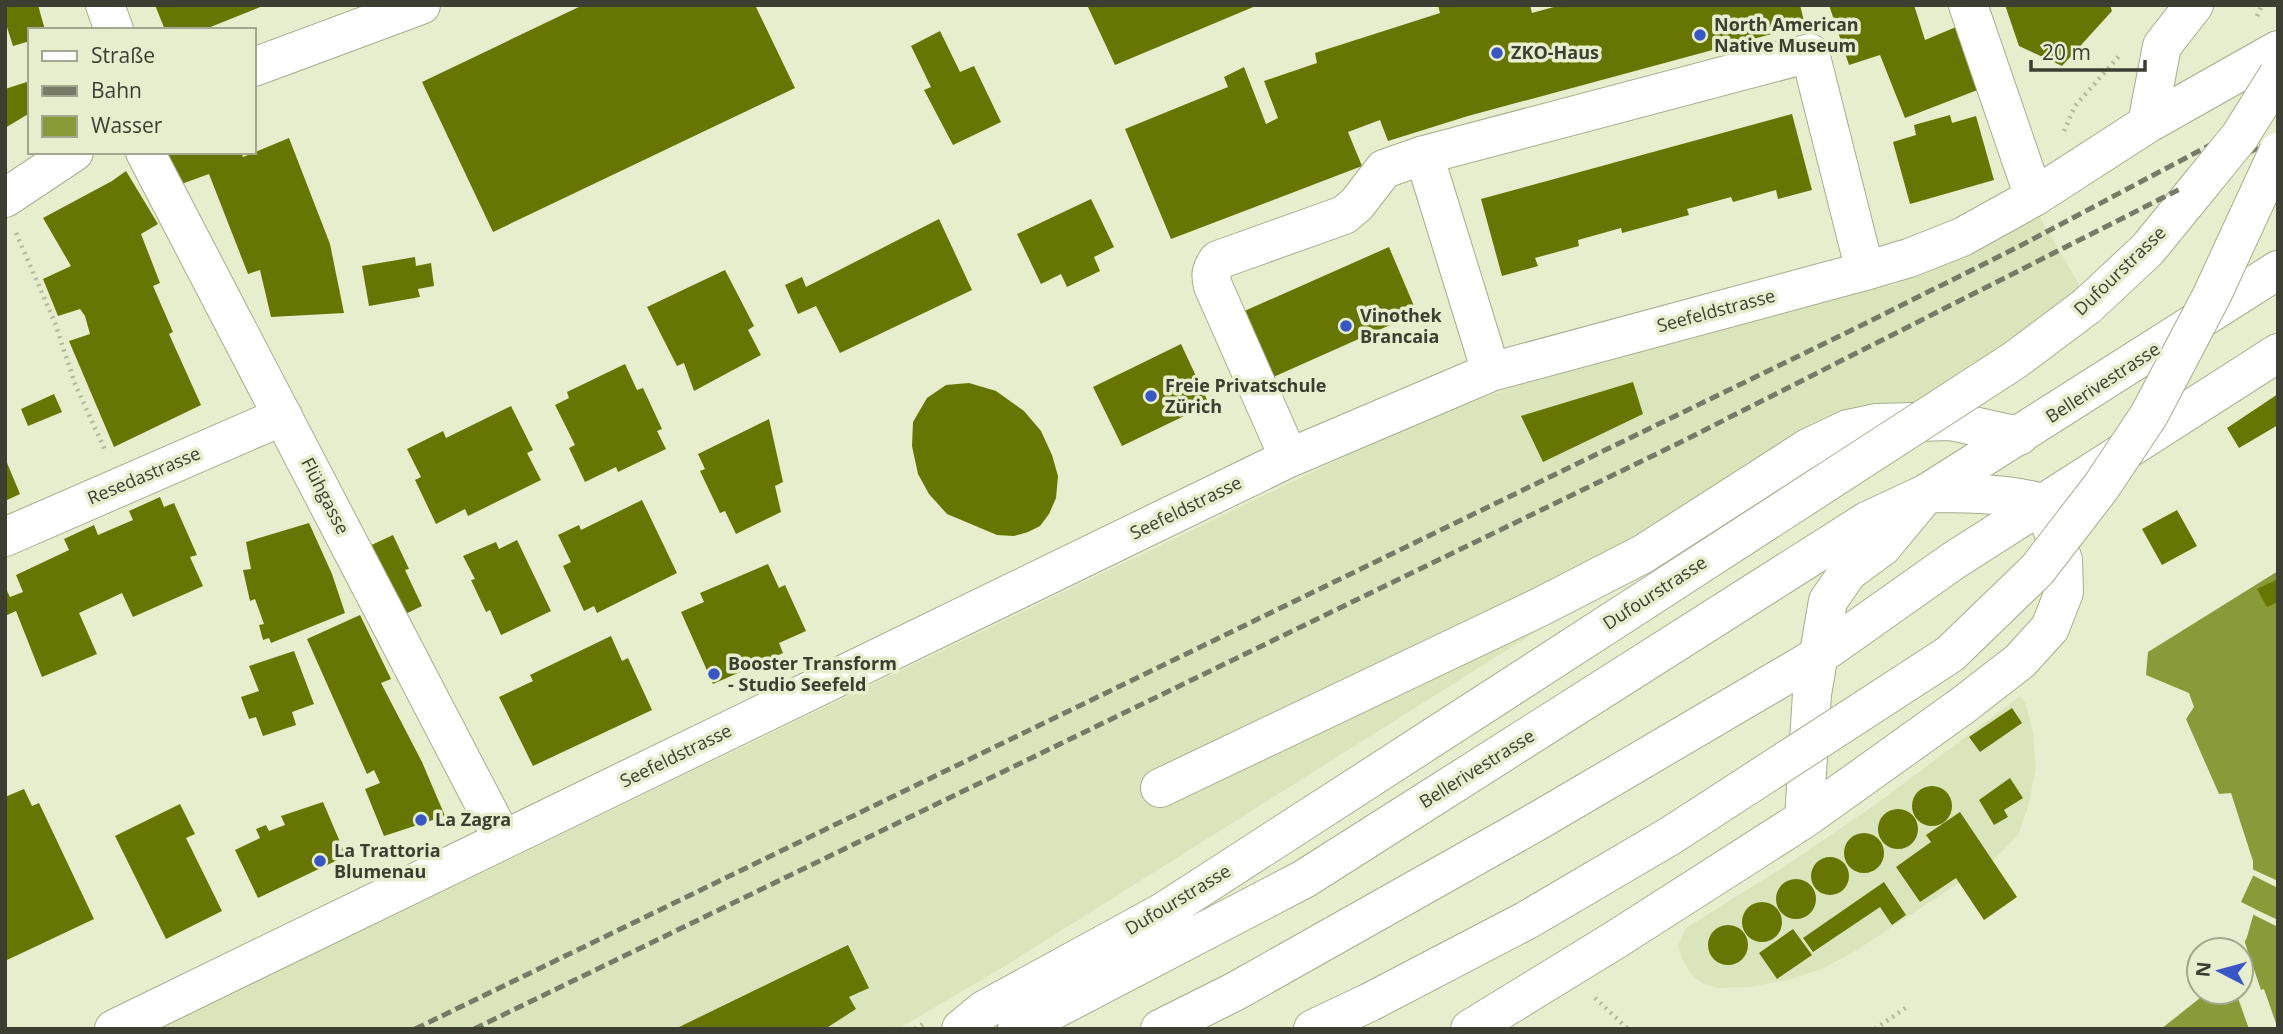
<svg xmlns="http://www.w3.org/2000/svg" width="2283" height="1034" viewBox="0 0 2283 1034" font-family="'Open Sans',sans-serif">
<rect width="100%" height="100%" fill="#e6eecd"/>
<path fill="#dbe5bc" d="M 2040,217 L 2084,293 L 1872,435 L 1825,450 L 1000,969 L 898,1029 L 893,1026 L 889,1029 L 158,1029 L 1381,439 L 1433,416 L 1539,378 L 1863,289 L 1894,285 Z
M 2020,696 L 2025,702 L 2033,732 L 2036,768 L 2028,807 L 2018,835 L 1995,859 L 1857,950 L 1822,969 L 1788,980 L 1749,987 L 1717,988 L 1702,983 L 1691,974 L 1682,959 L 1678,945 L 1686,928 L 1785,866 L 1879,802 Z"/>
<path fill="#899a39" d="M 2278,571 L 2278,1029 L 2161,1029 L 2200,998 L 2195,991 L 2199,988 L 2199,992 L 2241,992 L 2241,950 L 2247,937 L 2255,909 L 2241,902 L 2253,876 L 2253,861 L 2231,793 L 2219,794 L 2186,719 L 2194,707 L 2189,693 L 2146,675 L 2148,652 Z"/>
<path fill="#e6eecd" d="M 2252,869 L 2278,881 L 2278,888 L 2250,874 Z
M 2238,901 L 2278,920 L 2278,927 L 2250,913 L 2251,911 L 2239,905 Z
M 2243,937 L 2261,990 L 2264,989 L 2278,1029 L 2249,1029 L 2238,998 L 2244,995 L 2241,986 L 2241,950 L 2237,950 Z"/>
<path fill="#677603" d="M 5,5 L 38,5 L 45,30 L 30,30 L 30,41 L 13,46 L 5,21 Z
M 155,5 L 265,5 L 203,30 L 165,30 Z
M 583,5 L 755,5 L 795,88 L 493,232 L 422,82 Z
M 1087,5 L 1258,5 L 1115,65 Z
M 1438,5 L 1530,5 L 1532,13 L 1561,5 L 1800,5 L 1805,25 L 1468,116 L 1388,141 L 1380,120 L 1348,132 L 1362,166 L 1171,239 L 1125,129 L 1228,87 L 1224,77 L 1244,67 L 1266,124 L 1278,118 L 1264,81 L 1317,63 L 1315,53 L 1440,13 Z
M 1829,5 L 1914,5 L 1925,40 L 1968,22 L 1993,84 L 1905,118 L 1880,55 L 1849,65 Z
M 2005,5 L 2110,5 L 2112,11 L 2062,66 L 2019,46 Z
M 940,31 L 960,72 L 974,66 L 1001,122 L 953,145 L 924,90 L 931,87 L 911,46 Z
M 30,81 L 30,113 L 5,128 L 5,89 Z
M 1792,114 L 1812,190 L 1778,199 L 1776,190 L 1733,202 L 1731,197 L 1687,209 L 1689,215 L 1622,233 L 1621,228 L 1578,240 L 1579,246 L 1535,258 L 1538,266 L 1502,276 L 1481,199 Z
M 1950,115 L 1952,123 L 1976,116 L 1994,180 L 1910,204 L 1893,142 L 1916,135 L 1914,125 Z
M 289,138 L 330,244 L 344,313 L 271,317 L 260,270 L 248,274 L 209,174 L 176,186 L 163,154 L 241,152 L 243,157 Z
M 126,171 L 158,224 L 141,234 L 160,283 L 153,286 L 173,332 L 169,334 L 201,405 L 114,447 L 69,341 L 90,334 L 85,316 L 80,309 L 58,316 L 43,279 L 71,266 L 43,218 L 112,181 Z
M 1091,199 L 1114,247 L 1094,257 L 1100,271 L 1067,287 L 1061,274 L 1041,284 L 1017,234 Z
M 939,219 L 972,290 L 840,353 L 816,306 L 798,314 L 785,285 L 802,277 L 806,287 Z
M 1389,247 L 1417,313 L 1262,382 L 1233,316 Z
M 415,257 L 416,266 L 431,263 L 434,286 L 418,289 L 420,297 L 369,306 L 362,266 Z
M 725,270 L 754,326 L 748,330 L 761,355 L 694,391 L 684,363 L 677,366 L 647,307 Z
M 1181,344 L 1209,404 L 1122,446 L 1093,387 Z
M 625,364 L 637,390 L 643,388 L 662,429 L 657,431 L 666,449 L 618,472 L 616,467 L 585,482 L 569,448 L 575,445 L 555,405 L 569,398 L 567,392 Z
M 1633,382 L 1643,414 L 1543,462 L 1521,416 Z
M 969,383 L 996,391 L 1024,411 L 1041,431 L 1052,455 L 1058,476 L 1056,498 L 1049,514 L 1040,526 L 1028,532 L 1014,536 L 997,535 L 947,514 L 929,494 L 918,474 L 912,446 L 913,422 L 927,398 L 946,385 Z
M 54,394 L 62,412 L 28,426 L 21,409 Z
M 2278,394 L 2278,425 L 2239,448 L 2227,428 Z
M 511,406 L 533,450 L 527,453 L 541,480 L 468,516 L 465,509 L 436,524 L 415,480 L 421,477 L 407,449 L 443,431 L 446,438 Z
M 769,419 L 783,482 L 775,486 L 781,512 L 736,534 L 725,511 L 720,513 L 700,471 L 705,469 L 698,454 Z
M 5,458 L 20,494 L 5,501 Z
M 160,497 L 164,507 L 174,503 L 197,555 L 190,557 L 203,586 L 133,617 L 122,593 L 79,613 L 97,654 L 42,677 L 16,611 L 5,616 L 5,587 L 10,597 L 23,592 L 16,575 L 69,550 L 64,539 L 94,525 L 98,535 L 133,520 L 129,511 Z
M 642,500 L 677,573 L 597,613 L 594,606 L 584,611 L 563,566 L 571,562 L 558,535 L 579,525 L 581,530 Z
M 2177,510 L 2197,546 L 2162,565 L 2142,529 Z
M 309,523 L 332,574 L 345,613 L 271,643 L 269,638 L 263,640 L 259,625 L 264,624 L 255,599 L 250,601 L 243,570 L 251,569 L 246,542 Z
M 393,535 L 409,569 L 405,570 L 422,606 L 397,618 L 365,548 Z
M 517,540 L 551,611 L 501,635 L 490,610 L 486,612 L 471,580 L 475,579 L 463,556 L 496,542 L 499,549 Z
M 768,564 L 779,588 L 785,585 L 806,631 L 779,643 L 783,653 L 713,684 L 681,612 L 704,602 L 700,593 Z
M 2278,579 L 2278,602 L 2267,607 L 2257,589 Z
M 360,615 L 391,679 L 381,683 L 422,762 L 445,816 L 384,836 L 365,789 L 380,783 L 374,770 L 367,774 L 307,639 Z
M 611,636 L 622,661 L 628,658 L 652,710 L 533,766 L 499,697 L 533,681 L 530,675 Z
M 294,651 L 314,704 L 292,712 L 296,725 L 263,736 L 256,717 L 249,719 L 241,697 L 259,691 L 249,666 Z
M 2012,708 L 2022,723 L 1980,752 L 1969,737 Z
M 2010,778 L 2023,798 L 2004,810 L 2008,817 L 1994,825 L 1979,800 Z
M1912 806a20 20 0 1 1 40 0a20 20 0 1 1-40 0Z
M 24,789 L 32,806 L 39,803 L 94,919 L 7,960 L 5,956 L 5,797 Z
M 323,802 L 346,856 L 258,898 L 235,850 L 260,838 L 256,829 L 266,825 L 269,831 L 285,825 L 281,816 Z
M 180,804 L 195,834 L 186,838 L 222,911 L 166,939 L 115,836 Z
M1878 829a20 20 0 1 1 40 0a20 20 0 1 1-40 0Z
M 1960,812 L 2017,897 L 1984,920 L 1956,878 L 1920,902 L 1896,867 L 1931,842 L 1926,835 Z
M1844 853a20 20 0 1 1 40 0a20 20 0 1 1-40 0Z
M1811 876a19 19 0 1 1 38 0a19 19 0 1 1-38 0Z
M1776 899a20 20 0 1 1 40 0a20 20 0 1 1-40 0Z
M 1884,882 L 1906,915 L 1892,925 L 1880,907 L 1813,952 L 1803,938 Z
M1742 922a20 20 0 1 1 40 0a20 20 0 1 1-40 0Z
M1708 945a20 20 0 1 1 40 0a20 20 0 1 1-40 0Z
M 1793,929 L 1812,955 L 1777,979 L 1759,953 Z
M 848,945 L 869,988 L 849,997 L 856,1009 L 825,1029 L 675,1029 Z"/>
<g fill="none" stroke-linecap="round" stroke-linejoin="round">
<g stroke="#a5ad8d" stroke-width="40">
<path id="minor" d="M 105,5 L 114,30
M 1968,5 L 2034,197
M 254,67 L 421,5
M 2147,124 L 2162,46 L 2194,5
M 145,152 L 503,840
M 1424,155 L 1491,372
M 5,198 L 74,152
M 1289,458 L 1213,286 C 1210,275 1211,269 1218,260 L 1344,215 L 1357,204 L 1384,169 L 1424,155 L 1810,53 L 1865,271
M 5,537 L 283,416
M 1160,788 L 1540,607 L 1643,554 L 1808,448 L 1848,429 L 1876,423 L 1951,421 L 2019,436
M 114,1029 L 1289,458 L 1491,372 L 1865,271 L 1909,258 L 1962,237 L 2034,197 L 2147,124 L 2278,50
M 1470,1029 L 1615,940 L 1804,819 L 1962,706 L 2020,661 L 2050,628 L 2064,592 L 2063,560 L 2043,503 C 2004,493 1967,493 1927,493 L 1882,547 L 1848,572 L 1828,601 L 1812,694 L 1804,819"/>
</g>
<g stroke="#a5ad8d" stroke-width="40">
<path id="major" d="M 2087,306 L 2148,249 L 2201,184
M 961,1029 L 984,1010 L 1163,912 L 1608,624
M 1017,1029 L 1304,879 L 1867,521 L 1927,493 L 2278,270
M 1160,1029 L 1234,992 L 1541,819 L 1820,655 L 1953,561 L 2278,353
M 1313,1029 L 1370,1002"/>
</g>
<path stroke="#b0b79c" stroke-width="4.5" stroke-dasharray="2 5" stroke-linecap="butt" d="M 2257,16 L 2262,5
M 2064,131 L 2075,106 L 2121,54
M 16,233 L 55,323 L 75,384 L 106,452
M 1595,998 L 1628,1029
M 915,1029 L 923,1024
M 1875,1029 L 1907,1007"/>
<use href="#minor" stroke="#fff" stroke-width="38"/>
<use href="#major" stroke="#fff" stroke-width="38"/>
<path stroke="#767a66" stroke-width="5" stroke-dasharray="10 5" stroke-linecap="butt" d="M 415,1029 L 1850,331 L 2016,248 L 2278,109
M 474,1029 L 1679,443 L 2186,186 L 2278,137"/>
<g stroke="#a5ad8d" stroke-width="40" stroke-linecap="butt">
<path id="major-bridge" d="M 2201,184 L 2240,136 L 2278,75
M 1608,624 L 2015,360 L 2087,306
M 1370,1002 L 1527,920 L 1670,836 L 1950,654 L 2037,570 L 2101,487 L 2149,415 L 2212,295 L 2278,152"/>
</g>
<use href="#major-bridge" stroke="#fff" stroke-width="38"/>
</g>
<g fill="#3956c8" stroke="#e6eecd" stroke-width="2.5">
<circle cx="1700" cy="35" r="7"/>
<circle cx="1497" cy="53" r="7"/>
<circle cx="1346" cy="326" r="7"/>
<circle cx="1151" cy="396" r="7"/>
<circle cx="714" cy="674" r="7"/>
<circle cx="421" cy="820" r="7"/>
<circle cx="320" cy="861" r="7"/>
</g>
<g text-anchor="middle" stroke-width="7" stroke-linejoin="round" paint-order="stroke">
<g font-size="18" font-weight="bold" fill="#3b3e31" stroke="#e6eecd" text-anchor="start">
<text x="1714" y="31">North American<tspan x="1714" dy="21">Native Museum</tspan></text>
<text x="1511" y="59">ZKO-Haus</text>
<text x="1360" y="322">Vinothek<tspan x="1360" dy="21">Brancaia</tspan></text>
<text x="1165" y="392">Freie Privatschule<tspan x="1165" dy="21">Zürich</tspan></text>
<text x="728" y="670">Booster Transform<tspan x="728" dy="21">- Studio Seefeld</tspan></text>
<text x="435" y="826">La Zagra</text>
<text x="334" y="857">La Trattoria<tspan x="334" dy="21">Blumenau</tspan></text>
</g>
<g font-size="18" fill="#3b3e31" stroke="#e6eecd">
<text transform="translate(2120 271) rotate(-44)" y="6">Dufourstrasse</text>
<text transform="translate(1716 311) rotate(-15)" y="6">Seefeldstrasse</text>
<text transform="translate(2103 383) rotate(-33)" y="6">Bellerivestrasse</text>
<text transform="translate(144 476) rotate(-23)" y="6">Resedastrasse</text>
<text transform="translate(325 496) rotate(63)" y="6">Flühgasse</text>
<text transform="translate(1186 508) rotate(-26)" y="6">Seefeldstrasse</text>
<text transform="translate(1655 593) rotate(-33)" y="6">Dufourstrasse</text>
<text transform="translate(676 756) rotate(-26)" y="6">Seefeldstrasse</text>
<text transform="translate(1477 769) rotate(-32)" y="6">Bellerivestrasse</text>
<text transform="translate(1178 900) rotate(-31)" y="6">Dufourstrasse</text>
</g>
</g>
<rect width="2283" height="1034" fill="none" stroke="#3b3e31" stroke-width="14"/>
<rect x="28" y="28" width="228" height="126" fill="#e6eecd" stroke="#a2a88f" stroke-width="2"/>
<rect x="42" y="51" width="35" height="10" fill="#ffffff" stroke="#a2a88f" stroke-width="2"/>
<text x="91" y="63" font-size="21" fill="#3b3e31">Straße</text>
<rect x="42" y="86" width="35" height="10" fill="#767a66" stroke="#a2a88f" stroke-width="2"/>
<text x="91" y="98" font-size="21" fill="#3b3e31">Bahn</text>
<rect x="42" y="116" width="35" height="21" fill="#899a39" stroke="#a2a88f" stroke-width="2"/>
<text x="91" y="133" font-size="21" fill="#3b3e31">Wasser</text>
<g transform="translate(2220 971) rotate(276)"><circle r="33" fill="#e6eecd" stroke="#a2a88f" stroke-width="2"/>
<path d="M0-5L12 26L0 18L-12 26Z" fill="#3956c8"/>
<text y="-10" font-size="19" font-weight="bold" text-anchor="middle" fill="#3b3e31">N</text>
</g>
<path d="M2031 60v10h114v-10" fill="none" stroke="#3b3e31" stroke-width="3.5"/>
<text x="2042" y="60" font-size="21" fill="#3b3e31" stroke="#e6eecd" stroke-width="5" paint-order="stroke">20 m</text>
</svg>
